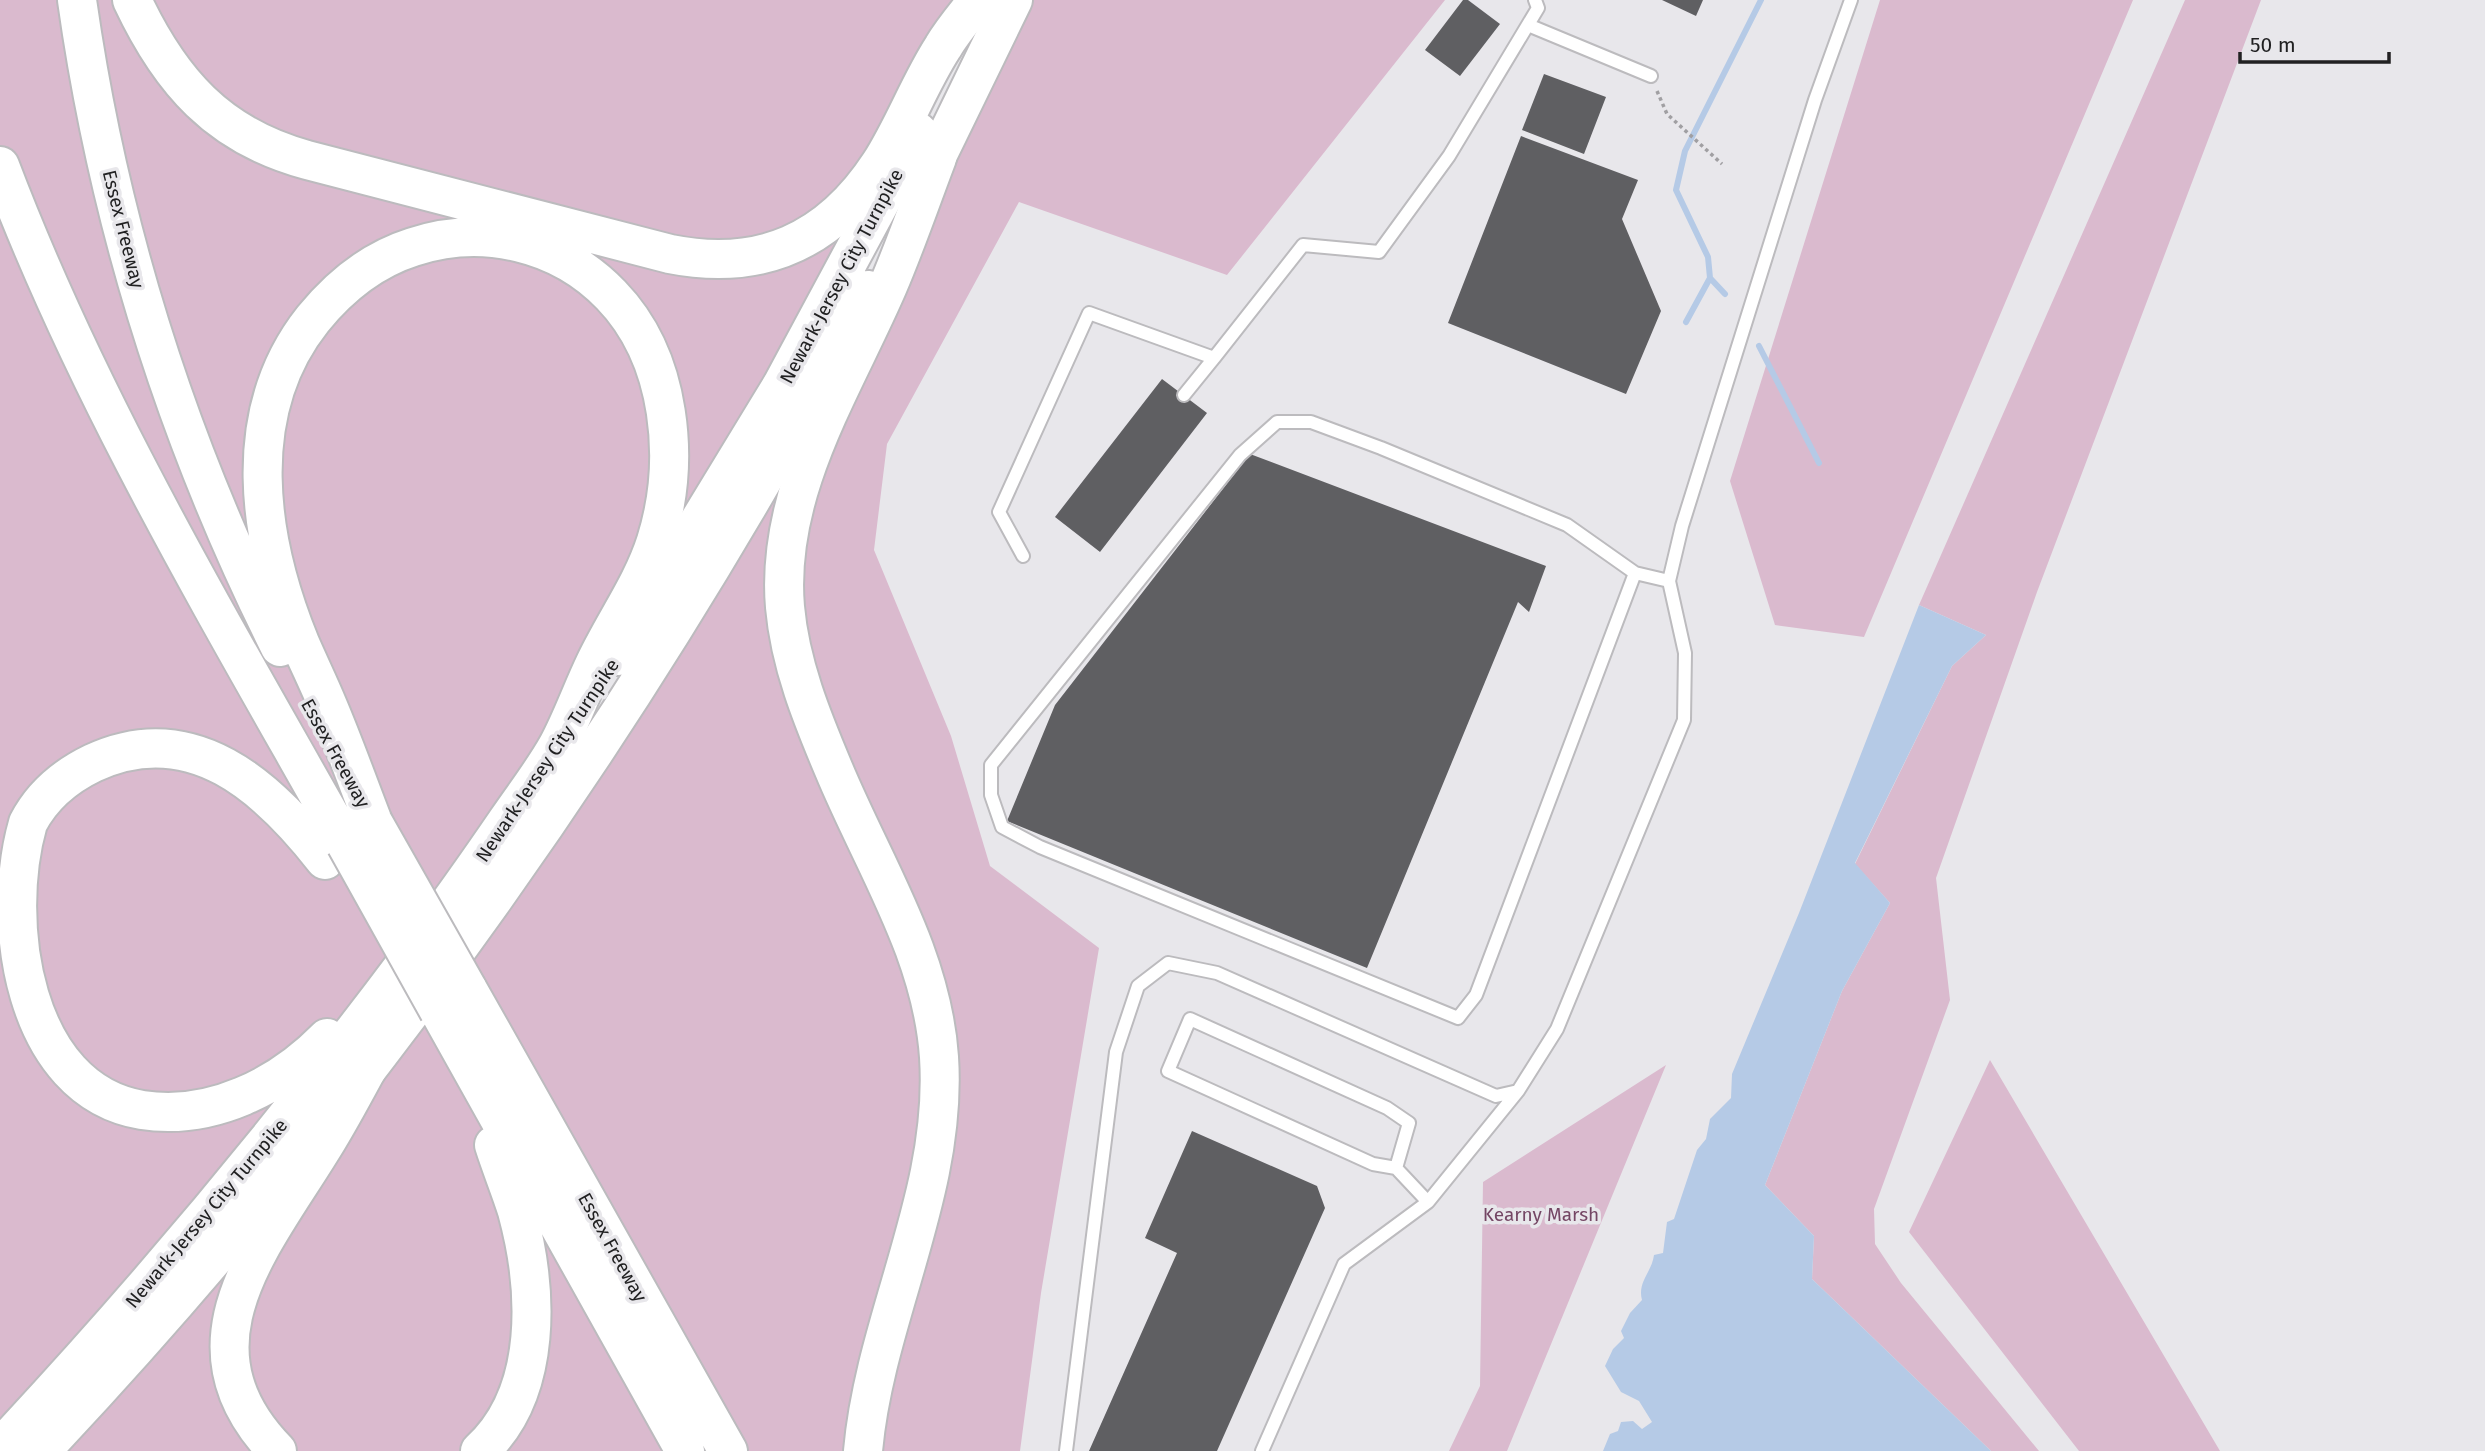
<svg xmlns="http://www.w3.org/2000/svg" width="2485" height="1451" viewBox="0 0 2485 1451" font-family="'Fira Sans',sans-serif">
<rect width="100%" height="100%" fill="#e8e7eb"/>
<path fill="#dabace" d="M 0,0 L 987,0 L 521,801 L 0,1448 Z
M 1013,0 L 1445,0 L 1227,275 L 1019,202 L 887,444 L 874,550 L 951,736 L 990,866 L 1099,948 L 1041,1293 L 1020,1451 L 41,1451 L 231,1235 L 764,476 L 798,490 Z
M 1880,0 L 2133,0 L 1864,637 L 1775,625 L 1730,481 Z
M 2185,0 L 2261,0 L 2037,592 L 1936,878 L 1950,1000 L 1874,1209 L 1875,1244 L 1901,1283 L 2039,1451 L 1991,1451 L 1812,1279 L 1814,1236 L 1765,1185 L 1842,991 L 1890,903 L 1855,864 L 1952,666 L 1986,635 L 1919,605 Z
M 1990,1060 L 2220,1451 L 2079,1451 L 1909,1232 Z
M 1666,1065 L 1507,1451 L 1449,1451 L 1480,1386 L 1483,1182 Z"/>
<path fill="#b5cae6" d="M 1919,605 L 1986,635 L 1952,666 L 1855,863 L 1890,903 L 1842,991 L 1765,1185 L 1814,1236 L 1812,1279 L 1991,1451 L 1603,1451 L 1610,1434 L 1618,1431 L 1621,1422 L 1633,1421 L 1642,1429 L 1652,1422 L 1639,1401 L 1621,1392 L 1605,1366 L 1613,1349 L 1624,1338 L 1621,1331 L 1630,1313 L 1642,1300 C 1637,1282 1652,1272 1654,1255 L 1663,1253 L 1667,1222 L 1674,1219 L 1697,1150 L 1706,1139 L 1710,1119 L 1731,1098 L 1732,1074 L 1799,913 Z"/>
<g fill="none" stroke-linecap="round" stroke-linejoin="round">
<path stroke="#b5cae6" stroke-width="6" d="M 1710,278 L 1725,294
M 1686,322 L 1710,278 L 1708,257 L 1676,190 L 1685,151 L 1761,0
M 1759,346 L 1819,463"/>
</g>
<path fill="#5f5f62" d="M 1463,0 L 1468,0 L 1500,24 L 1460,76 L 1425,50 Z
M 1662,0 L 1703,0 L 1696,16 Z
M 1544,74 L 1606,97 L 1584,154 L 1522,130 Z
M 1521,136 L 1638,180 L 1622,219 L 1661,311 L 1626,394 L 1448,323 Z
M 1162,379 L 1207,413 L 1100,552 L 1055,517 Z
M 1250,454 L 1546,566 L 1529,612 L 1518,602 L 1367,968 L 1007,821 L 1055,705 Z
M 1192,1131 L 1317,1186 L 1325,1208 L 1217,1451 L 1089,1451 L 1177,1253 L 1145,1238 Z"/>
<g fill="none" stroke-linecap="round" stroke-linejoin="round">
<g stroke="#bcbbbe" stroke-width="16">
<path id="lane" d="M 1528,25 L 1651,76
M 1184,395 L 1214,358
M 1023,556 L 999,512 L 1089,313 L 1214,358 L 1303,245 L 1379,252 L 1449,156 L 1538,8 L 1535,0
M 1635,573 L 1476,995 L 1458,1018 L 1040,847 L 1002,827 L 991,795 L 991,765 L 1240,455 L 1277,422 L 1311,422 L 1381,448 L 1567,525 L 1635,573 L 1669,581
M 1396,1168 L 1409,1123 L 1387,1108 L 1190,1019 L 1168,1071 L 1373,1164 L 1396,1168 L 1428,1202
M 1066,1451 L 1116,1052 L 1138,986 L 1168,963 L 1217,973 L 1496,1096 L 1518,1091
M 1262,1451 L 1344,1264 L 1428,1202 L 1518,1091 L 1557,1029 L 1684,720 L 1685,653 L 1669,581 L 1682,526 L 1815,100 L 1851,0"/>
</g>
<g stroke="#bcbbbe" stroke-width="42">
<path id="primary" d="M 922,187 L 1013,0
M 617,656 L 782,385 L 918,132
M 41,1451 C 367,1106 646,710 868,290"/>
</g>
<g stroke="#bcbbbe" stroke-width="42">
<path id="highway" d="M 77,0 C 109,226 178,443 280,647
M 132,0 C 170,81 218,136 307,160 L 670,254 C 760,272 829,242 880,164 C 904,127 919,84 943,47 C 953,30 966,15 978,0
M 0,166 C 90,404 222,623 346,844
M 325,860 C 268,787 192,717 93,763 C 66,776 42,796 28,823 C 0,920 22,1090 142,1110 C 211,1121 280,1086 327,1038
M 467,988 L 728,1451
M 439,1011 L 685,1451
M 0,1448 C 145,1293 281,1130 408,960 C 442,914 475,868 507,821 C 524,796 543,772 558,745 C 572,719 582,690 595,663 C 615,621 642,585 656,541 C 681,461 672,358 611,295 C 560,242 483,224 413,247 C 372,260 339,287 313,319 C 238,413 258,540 300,643 C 309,664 319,684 328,706 C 344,744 358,783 373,822
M 277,1451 C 175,1346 260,1249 320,1152 C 340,1121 357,1087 375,1055
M 480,1451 C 544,1392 538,1288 517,1211 C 510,1189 501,1167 494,1145
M 863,1451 C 875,1317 948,1194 939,1057 C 932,953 873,864 834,770 C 812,718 790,664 785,607 C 775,491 844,388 888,286 C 906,244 921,200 937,158"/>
</g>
<path stroke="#a09fa2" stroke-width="3.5" stroke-dasharray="3.5 3.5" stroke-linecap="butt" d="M 1657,91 L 1667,114 L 1722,164"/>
<use href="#lane" stroke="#fff" stroke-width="12"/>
<use href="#primary" stroke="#fff" stroke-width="38"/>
<use href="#highway" stroke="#fff" stroke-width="38"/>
<g stroke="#bcbbbe" stroke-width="42" stroke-linecap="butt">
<path id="highway-bridge" d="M 373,822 L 467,988
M 346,844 L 439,1011"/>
</g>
<use href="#highway-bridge" stroke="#fff" stroke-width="38"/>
</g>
<g text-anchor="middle" stroke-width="7" stroke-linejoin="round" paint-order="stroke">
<g font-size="19" fill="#212122" stroke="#e8e7eb">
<text transform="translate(124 229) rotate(76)" y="7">Essex Freeway</text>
<text transform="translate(841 276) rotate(-62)" y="7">Newark-Jersey City Turnpike</text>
<text transform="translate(336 753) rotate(61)" y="7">Essex Freeway</text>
<text transform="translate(547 760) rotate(-56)" y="7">Newark-Jersey City Turnpike</text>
<text transform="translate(206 1213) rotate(-50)" y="7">Newark-Jersey City Turnpike</text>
<text transform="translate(613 1247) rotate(61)" y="7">Essex Freeway</text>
</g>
<g font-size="19" fill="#744664" stroke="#e8e7eb">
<text x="1541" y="1221">Kearny Marsh</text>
</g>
</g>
<path d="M2240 52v10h149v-10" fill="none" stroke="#212122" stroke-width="3.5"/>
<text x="2250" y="52" font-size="21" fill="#212122" stroke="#e8e7eb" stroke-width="5" paint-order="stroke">50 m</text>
</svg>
